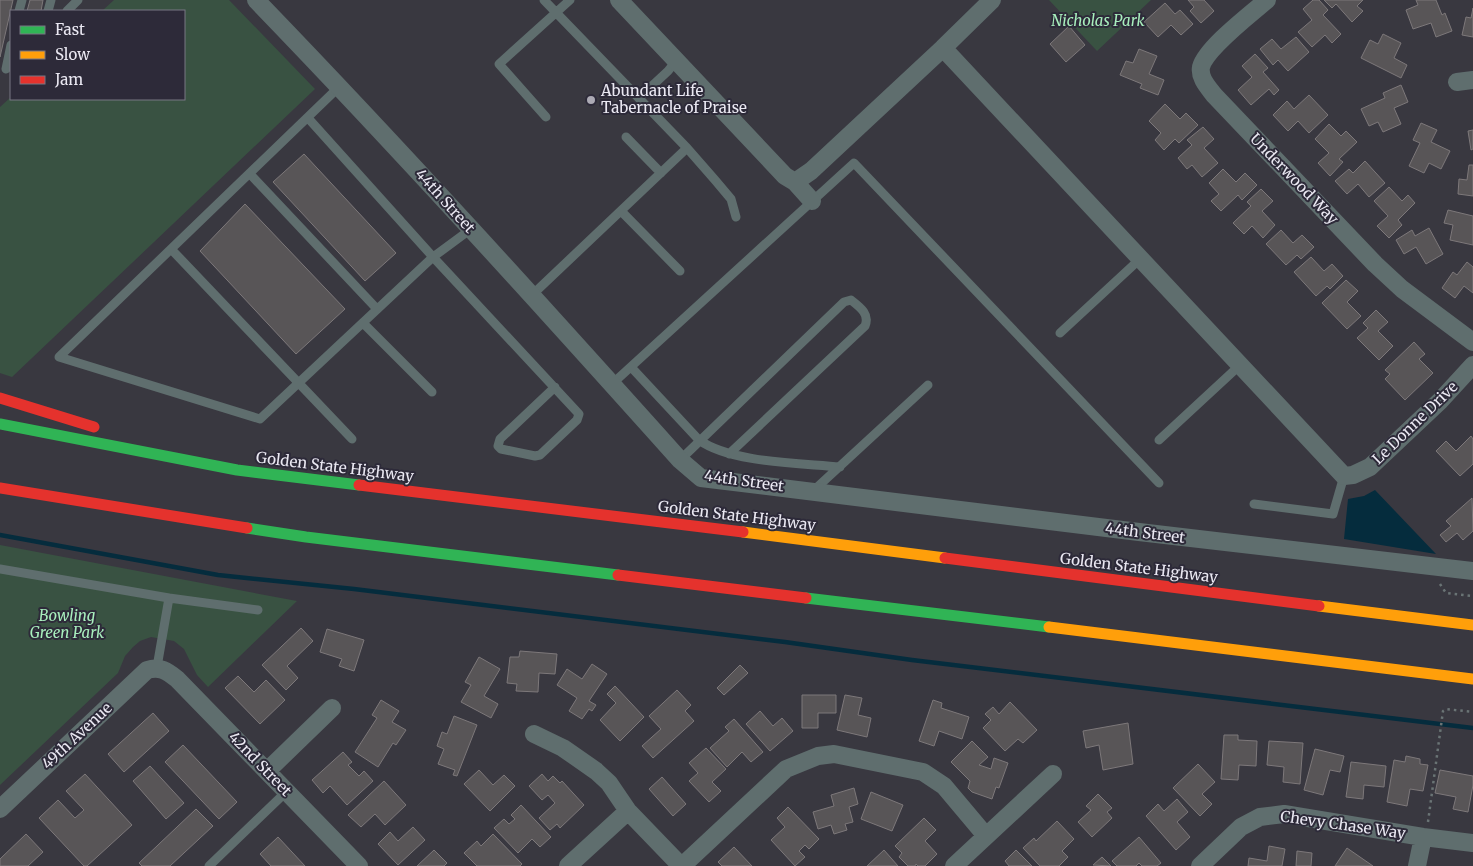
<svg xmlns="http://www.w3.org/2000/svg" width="1473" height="866" viewBox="0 0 1473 866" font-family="Merriweather,serif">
<rect width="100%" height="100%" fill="#393840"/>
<path fill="#395242" d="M 114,0 L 229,0 L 315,89 L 12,377 L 0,373 L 0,107 L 11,97 L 11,99 L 184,99 L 184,11 L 102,11 Z
M 1049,0 L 1151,0 L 1097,51 Z
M 0,545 L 297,601 L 208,687 L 197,675 L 184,649 L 174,641 L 151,637 L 140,641 L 133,647 L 125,656 L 118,673 L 0,785 Z"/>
<path fill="#052c3d" d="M 1375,490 L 1436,554 L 1344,539 L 1348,499 L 1364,496 Z"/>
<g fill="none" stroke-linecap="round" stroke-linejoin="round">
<path stroke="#052c3d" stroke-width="4.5" d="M 0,535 L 218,575 L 354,589 L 785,642 L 912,660 L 1473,728"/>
</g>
<path fill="#585557" stroke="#7d787a" d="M 0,0 L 13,0 L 0,57 Z
M 30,0 L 43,0 L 41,11 L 27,11 Z
M 1188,0 L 1204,0 L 1214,11 L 1201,23 L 1190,11 L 1194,7 Z
M 1313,0 L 1319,0 L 1328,10 L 1323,15 L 1341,34 L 1332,43 L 1325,35 L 1312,47 L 1298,32 L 1312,20 L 1303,9 Z
M 1324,0 L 1363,0 L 1357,6 L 1363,11 L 1352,22 L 1336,4 L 1332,8 Z
M 1416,0 L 1436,0 L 1442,15 L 1445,13 L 1452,31 L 1436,37 L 1431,23 L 1413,29 L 1406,10 L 1418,5 Z
M 1165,3 L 1175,14 L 1180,10 L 1193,24 L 1181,35 L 1171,25 L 1158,37 L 1144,22 Z
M 1473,8 L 1473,37 L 1462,35 L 1466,17 L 1471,18 Z
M 1069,26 L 1085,45 L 1066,62 L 1050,44 Z
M 1383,34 L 1401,43 L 1394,58 L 1407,65 L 1401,78 L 1361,58 L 1370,40 L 1378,44 Z
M 1296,37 L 1309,52 L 1288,71 L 1278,60 L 1273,65 L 1260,49 L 1272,39 L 1281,49 Z
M 1139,49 L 1157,56 L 1149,74 L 1164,80 L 1158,95 L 1140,88 L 1142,84 L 1120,75 L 1126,61 L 1133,63 Z
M 1255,54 L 1268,68 L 1263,72 L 1279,90 L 1274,95 L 1269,89 L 1251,105 L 1238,90 L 1252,77 L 1242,66 Z
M 1401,85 L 1408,102 L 1394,108 L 1401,124 L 1383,132 L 1378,122 L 1369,126 L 1361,109 L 1385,98 L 1383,93 Z
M 1309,95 L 1328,115 L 1309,133 L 1298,121 L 1288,131 L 1273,115 L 1287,101 L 1294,109 Z
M 1165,104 L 1180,119 L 1186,113 L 1198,125 L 1179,143 L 1175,139 L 1164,150 L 1155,140 L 1161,133 L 1149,121 Z
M 1421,123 L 1437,130 L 1431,142 L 1450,151 L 1441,169 L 1429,163 L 1424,173 L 1409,166 L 1420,143 L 1413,140 Z
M 1329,124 L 1341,136 L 1346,131 L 1357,142 L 1339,159 L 1343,162 L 1330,176 L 1318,163 L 1329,153 L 1315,139 Z
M 1203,127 L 1214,139 L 1204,148 L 1218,163 L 1202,177 L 1192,165 L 1187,169 L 1178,158 L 1192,145 L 1187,140 Z
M 1473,130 L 1473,149 L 1471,150 L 1468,131 Z
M 304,154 L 396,253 L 365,281 L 273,182 Z
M 1365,161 L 1385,183 L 1369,197 L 1358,184 L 1347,194 L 1335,181 L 1349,169 L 1353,173 Z
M 1469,165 L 1473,165 L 1473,196 L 1458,194 L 1459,179 L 1467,180 Z
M 1223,169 L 1236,182 L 1245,173 L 1257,185 L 1242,200 L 1238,195 L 1221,211 L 1211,201 L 1219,194 L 1209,183 Z
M 1389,187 L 1402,201 L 1408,195 L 1415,203 L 1398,220 L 1402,225 L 1389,238 L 1377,226 L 1388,216 L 1374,201 Z
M 1261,189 L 1273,201 L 1262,211 L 1275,225 L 1263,238 L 1252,226 L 1244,234 L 1233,223 L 1251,206 L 1247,202 Z
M 245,204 L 345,309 L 296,354 L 200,251 Z
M 1448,210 L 1473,216 L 1473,245 L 1450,240 L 1453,225 L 1444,223 Z
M 1429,228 L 1443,254 L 1426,264 L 1416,247 L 1404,254 L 1396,240 L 1412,230 L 1415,236 Z
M 1281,230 L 1293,243 L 1302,235 L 1314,247 L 1301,259 L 1297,255 L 1286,265 L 1266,244 Z
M 1311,257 L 1324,271 L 1332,264 L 1343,276 L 1330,289 L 1327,286 L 1316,296 L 1294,272 Z
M 1467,262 L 1473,267 L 1473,293 L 1464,286 L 1455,298 L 1442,288 L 1453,272 L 1457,275 Z
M 1346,280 L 1358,291 L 1347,302 L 1361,316 L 1347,329 L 1322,303 Z
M 1376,310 L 1388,322 L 1378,331 L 1393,346 L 1379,360 L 1357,338 L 1368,328 L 1363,323 Z
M 1414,342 L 1425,354 L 1419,359 L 1433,373 L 1405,400 L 1385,379 L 1390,374 L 1385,370 Z
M 1471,436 L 1473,439 L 1473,464 L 1460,476 L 1436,451 L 1446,441 L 1456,451 Z
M 1472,498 L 1473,531 L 1463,540 L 1457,533 L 1446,542 L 1440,535 L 1451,526 L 1446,521 Z
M 301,628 L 313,641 L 287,666 L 298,678 L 286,690 L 262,665 Z
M 327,629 L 364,640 L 354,671 L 339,666 L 342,659 L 320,652 Z
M 520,651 L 557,654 L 555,674 L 539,673 L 538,692 L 516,691 L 517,684 L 507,683 L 510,657 L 519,657 Z
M 479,657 L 500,669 L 484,696 L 498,704 L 491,718 L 461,702 L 471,685 L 465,682 Z
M 592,664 L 607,674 L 589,701 L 596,705 L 592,711 L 589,709 L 582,719 L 569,711 L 577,698 L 557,685 L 567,669 L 582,679 Z
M 740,665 L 748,673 L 724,695 L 717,688 Z
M 238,676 L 254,692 L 266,680 L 285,700 L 260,724 L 225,688 Z
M 615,686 L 644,717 L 620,741 L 600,720 L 616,703 L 607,694 Z
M 677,690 L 691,705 L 685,711 L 694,721 L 653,758 L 642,746 L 661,729 L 649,716 Z
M 802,695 L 836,695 L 836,713 L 818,713 L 818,728 L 802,728 Z
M 845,695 L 862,698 L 858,715 L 871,718 L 867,737 L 837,730 Z
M 381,700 L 399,711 L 392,722 L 406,730 L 396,745 L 393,743 L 378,767 L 355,752 L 377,718 L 372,715 Z
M 933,700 L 942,703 L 941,708 L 969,717 L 962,739 L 939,731 L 934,746 L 919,741 Z
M 1010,702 L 1037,730 L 1023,743 L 1018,739 L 1005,751 L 983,728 L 991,720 L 985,714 L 993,707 L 999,714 Z
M 760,711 L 773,726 L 782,718 L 793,731 L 770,751 L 746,724 Z
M 153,713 L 169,731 L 124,772 L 108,754 Z
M 454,716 L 477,725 L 457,776 L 453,775 L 455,770 L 438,764 L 444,749 L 437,746 L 442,732 L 447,734 Z
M 734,719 L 763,752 L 751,762 L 742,752 L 727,767 L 710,748 L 729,731 L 725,727 Z
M 1128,723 L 1133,764 L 1103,770 L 1099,745 L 1086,748 L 1083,731 Z
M 1224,735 L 1238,735 L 1238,740 L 1257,741 L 1256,766 L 1239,765 L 1238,780 L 1221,779 Z
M 972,741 L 988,757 L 979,765 L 991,769 L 994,758 L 1008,763 L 999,788 L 996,787 L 992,799 L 972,792 L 968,788 L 970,781 L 951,762 Z
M 1269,741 L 1303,743 L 1300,784 L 1283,782 L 1284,767 L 1267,765 Z
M 183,745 L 237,802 L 219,819 L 165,762 Z
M 706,748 L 726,769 L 712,782 L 721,791 L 709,802 L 689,781 L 698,773 L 689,763 Z
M 1315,749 L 1344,756 L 1340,772 L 1330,770 L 1323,795 L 1304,790 Z
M 343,752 L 352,762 L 348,765 L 359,776 L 364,771 L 373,781 L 347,805 L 330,786 L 323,793 L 312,780 Z
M 1406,756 L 1420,759 L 1420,764 L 1428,765 L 1423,791 L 1410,789 L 1407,806 L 1387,802 L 1394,760 L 1405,762 Z
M 1351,762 L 1386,766 L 1384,787 L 1364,785 L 1363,799 L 1346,797 Z
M 1198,764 L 1215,782 L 1202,794 L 1212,804 L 1200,816 L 1173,788 Z
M 150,766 L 184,803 L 166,819 L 133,781 Z
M 479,770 L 493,785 L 504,775 L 515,786 L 490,811 L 464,784 Z
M 1440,770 L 1473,776 L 1473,785 L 1468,812 L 1453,809 L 1456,797 L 1435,793 Z
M 85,774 L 132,825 L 87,866 L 84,866 L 39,818 L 58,800 L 75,818 L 84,810 L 66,791 Z
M 542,774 L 548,781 L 553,776 L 560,783 L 562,781 L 584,805 L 560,828 L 557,824 L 550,830 L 539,818 L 555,803 L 548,795 L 542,800 L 529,786 Z
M 662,777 L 686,804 L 673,816 L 649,789 Z
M 384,781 L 406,805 L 385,825 L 375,814 L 361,827 L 348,815 Z
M 854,788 L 858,804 L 849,807 L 853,822 L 845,824 L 847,830 L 834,834 L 831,825 L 818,829 L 813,812 L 834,806 L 831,795 Z
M 871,792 L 903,805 L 892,831 L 861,819 Z
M 1098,794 L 1112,808 L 1107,812 L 1112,818 L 1092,837 L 1078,822 L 1091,810 L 1086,806 Z
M 1177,799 L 1188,812 L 1177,822 L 1190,837 L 1176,850 L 1146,816 L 1158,804 L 1164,811 Z
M 521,805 L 551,837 L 540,847 L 532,839 L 518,853 L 494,828 L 504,819 L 509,824 L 515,819 L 511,815 Z
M 788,807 L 819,839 L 809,849 L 805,845 L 799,851 L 805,857 L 795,866 L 771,840 L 785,827 L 777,818 Z
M 196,809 L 213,826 L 170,866 L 142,866 L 139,863 Z
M 924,818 L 936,830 L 925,841 L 937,854 L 925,866 L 918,866 L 916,864 L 915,866 L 908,866 L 899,857 L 902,853 L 895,846 Z
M 1057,821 L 1074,839 L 1062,851 L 1068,857 L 1059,866 L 1040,866 L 1023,848 L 1034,838 L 1036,841 Z
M 413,827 L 425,840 L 398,865 L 378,844 L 390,832 L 398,841 Z
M 26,834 L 43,852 L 28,866 L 0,866 L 0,859 Z
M 493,834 L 522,864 L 520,866 L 477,866 L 464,853 L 477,841 L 481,846 Z
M 278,837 L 305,866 L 271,866 L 260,854 Z
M 1139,837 L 1161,863 L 1157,866 L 1142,866 L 1139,863 L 1136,866 L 1117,866 L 1112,861 Z
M 1269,846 L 1285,849 L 1282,866 L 1248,866 L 1249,858 L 1267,861 Z
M 734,847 L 752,866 L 722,866 L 718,862 Z
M 1347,848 L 1373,866 L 1335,866 Z
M 434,850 L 447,863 L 444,866 L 417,866 Z
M 884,850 L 898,866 L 867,866 Z
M 1016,850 L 1032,866 L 1009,866 L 1005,861 Z
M 1297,851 L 1312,853 L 1311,866 L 1296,866 Z
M 1102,857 L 1111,866 L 1093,865 Z"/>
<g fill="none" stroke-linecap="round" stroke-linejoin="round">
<path stroke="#6a7475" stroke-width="2.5" stroke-dasharray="2.5 4" stroke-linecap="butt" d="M 1440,584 L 1446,593 L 1473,596
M 1428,822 L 1443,711 L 1446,709 L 1473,712"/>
<path stroke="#5f6e6e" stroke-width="9" d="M 544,0 L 687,148 L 715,180 L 731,199 L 736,217
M 19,11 L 22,0
M 48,11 L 51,0
M 67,11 L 78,0
M 6,69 L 11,45
M 340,86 L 59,357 L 260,419 L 433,257 L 471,229
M 639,98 L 668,71 L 676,61
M 546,117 L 499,64 L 570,0
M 308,118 L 433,257 L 579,414 L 577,420 L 540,455 L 535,456 L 501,449 L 498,446 L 500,439 L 555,387
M 626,137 L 661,173
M 250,174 L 377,309
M 621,211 L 680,271
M 171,249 L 352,439
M 531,296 L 687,148
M 363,323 L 432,392
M 1060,333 L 1140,259
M 631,367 L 699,440 C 731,463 800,463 840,467
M 612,384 L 854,163 L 1159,483
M 1159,440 L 1239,366
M 680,460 L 844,302 L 851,300 C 860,307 870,314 865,326 L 729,454
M 813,491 L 928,385
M 1254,504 L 1333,514 L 1344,476
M 0,569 L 169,598 L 258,610
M 157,667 L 169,598
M 209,866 L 286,792"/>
<path stroke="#5f6e6e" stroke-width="18" d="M 256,0 C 401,150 541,305 680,460 L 701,478 L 1139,532 L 1473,571
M 619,0 L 785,176 L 795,182 L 812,201
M 1267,0 C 1251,14 1206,48 1201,67 C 1199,78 1208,87 1214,95 L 1375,264 L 1402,289 L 1473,342
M 943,48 L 1344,476 L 1353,475 L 1370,467 L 1440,401 L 1473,365
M 1457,82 L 1473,80
M 795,182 L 811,171 L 943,48 L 992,0
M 534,734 L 563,748 L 596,771 L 609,783 L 628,811 L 681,866
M 267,771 L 332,708
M 0,809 L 147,670 C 160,666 167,671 177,679 L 359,866
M 568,866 L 628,811
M 682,866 L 786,769 L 818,756 L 834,754 L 923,772 L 944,786 L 986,836
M 954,866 L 1053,774
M 1200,866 L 1241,827 L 1260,817 L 1284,814 L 1423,837 L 1473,843
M 1417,866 L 1423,837"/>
<path stroke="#30b455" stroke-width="11" d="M 0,424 L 237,470 L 359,485
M 247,528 L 306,537 L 618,575
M 806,598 L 1049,627"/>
<path stroke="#ff9f0a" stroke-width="11" d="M 743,532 L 945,558
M 1319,606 L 1473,625
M 1049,627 L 1473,679"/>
<path stroke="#e5322d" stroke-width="11" d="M 0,398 L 94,427
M 359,485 L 743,532
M 0,488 L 247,528
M 945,558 L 1319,606
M 618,575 L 806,598"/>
</g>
<circle fill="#acaab4" stroke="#2d2a39" stroke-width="2" cx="591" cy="100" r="5"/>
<g text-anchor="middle" stroke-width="4" stroke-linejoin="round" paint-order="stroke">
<g font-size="15" font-style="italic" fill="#a8efbd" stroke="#2d2a39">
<text x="1098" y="26">Nicholas Park</text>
<text x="67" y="621">Bowling<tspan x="67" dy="17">Green Park</tspan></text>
</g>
<g font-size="15" fill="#eae8f2" stroke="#2d2a39" text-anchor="start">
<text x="601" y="96">Abundant Life<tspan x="601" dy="17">Tabernacle of Praise</tspan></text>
</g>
<g font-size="15" fill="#eae8f2" stroke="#2d2a39">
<text transform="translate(1294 179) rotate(46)" y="5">Underwood Way</text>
<text transform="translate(445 201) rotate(48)" y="5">44th Street</text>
<text transform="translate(1415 423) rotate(-44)" y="5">Le Donne Drive</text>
<text transform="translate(335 467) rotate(7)" y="5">Golden State Highway</text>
<text transform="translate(744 481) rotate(8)" y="5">44th Street</text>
<text transform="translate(737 516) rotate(7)" y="5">Golden State Highway</text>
<text transform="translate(1145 533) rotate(7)" y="5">44th Street</text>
<text transform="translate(1139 568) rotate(7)" y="5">Golden State Highway</text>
<text transform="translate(77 736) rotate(-43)" y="5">49th Avenue</text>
<text transform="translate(260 764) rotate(46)" y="5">42nd Street</text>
<text transform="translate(1343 825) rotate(8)" y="5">Chevy Chase Way</text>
</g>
</g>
<rect x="10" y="10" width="175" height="90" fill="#2d2a39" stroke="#797683"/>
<rect x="20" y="26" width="25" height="8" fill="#30b455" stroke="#797683"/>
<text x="55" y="35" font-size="15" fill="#eae8f2">Fast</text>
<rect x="20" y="51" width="25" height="8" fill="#ff9f0a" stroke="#797683"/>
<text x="55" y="60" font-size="15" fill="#eae8f2">Slow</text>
<rect x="20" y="76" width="25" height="8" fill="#e5322d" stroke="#797683"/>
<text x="55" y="85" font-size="15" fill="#eae8f2">Jam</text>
</svg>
